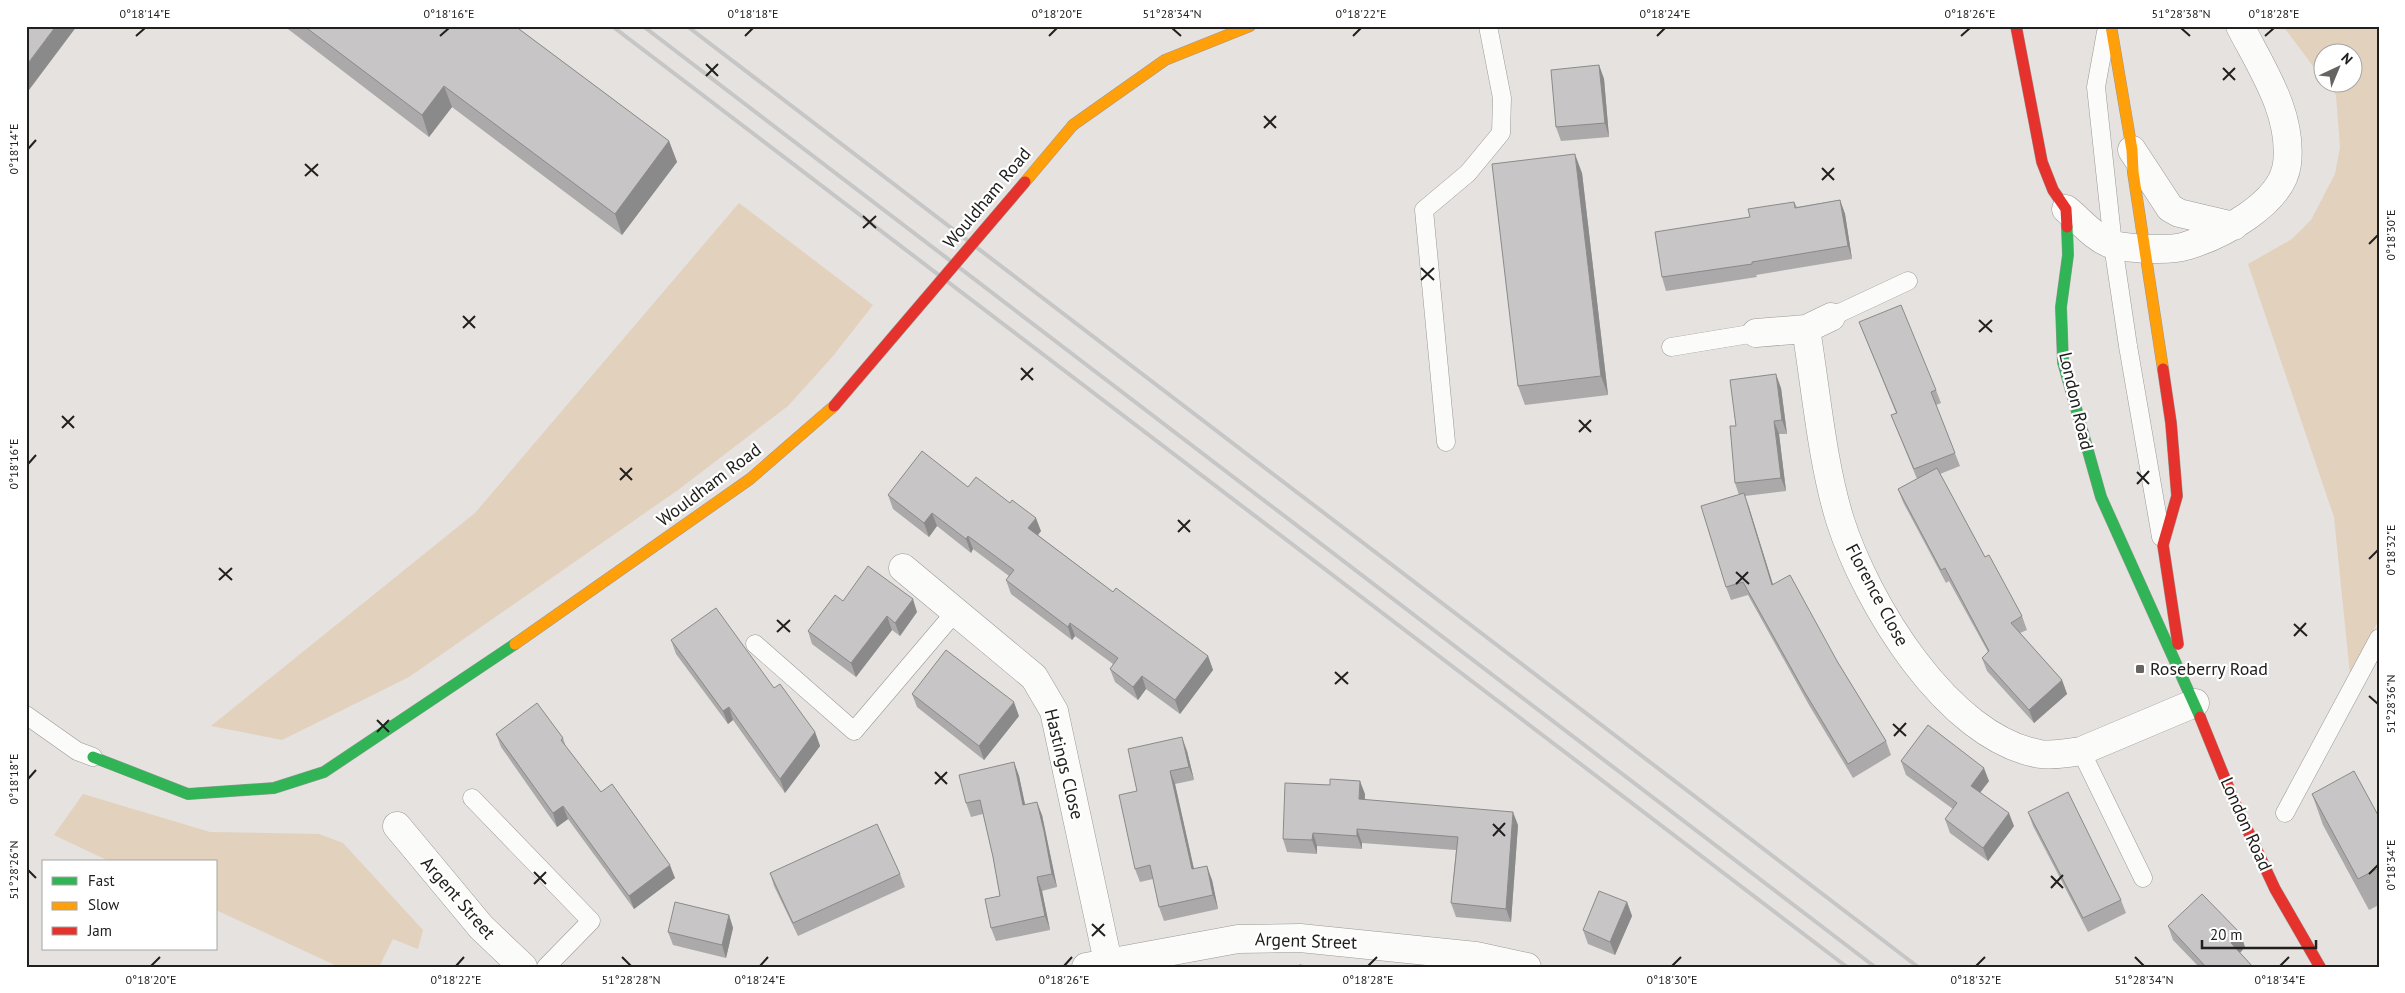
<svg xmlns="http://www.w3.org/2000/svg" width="2405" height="993" viewBox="0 0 2405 993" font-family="'PT Sans',sans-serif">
<rect width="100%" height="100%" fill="#e5e2df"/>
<path fill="#e2d1bd" d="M 2283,26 L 2379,26 L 2379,620 L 2350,674 L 2334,517 L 2248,264 L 2292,239 L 2311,220 L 2335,174 L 2340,147 L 2336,95 L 2326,83 L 2352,82 L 2352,52 L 2322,52 L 2322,78 Z
M 739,203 L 873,305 L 833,356 L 788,406 L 678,490 L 409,677 L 282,740 L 211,726 L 475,513 Z
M 83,794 L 210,832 L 319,834 L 343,843 L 423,930 L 418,949 L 393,939 L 379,967 L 339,967 L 216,910 L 216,862 L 111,862 L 54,835 Z"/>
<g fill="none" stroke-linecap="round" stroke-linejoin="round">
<g stroke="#9b9997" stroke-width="19">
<path id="lane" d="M 2106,32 L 2096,87 L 2113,245 L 2128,346 L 2161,537
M 1831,317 L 1908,281
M 1671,347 L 1756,333
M 1446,442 L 1424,210 L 1468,173 L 1501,133 L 1502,98 L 1488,26
M 755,644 L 854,731 L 956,611
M 26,715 L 77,751 L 93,757
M 2081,751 L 2143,878
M 472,798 L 591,921 L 546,967
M 2285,813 L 2379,638"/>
</g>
<g stroke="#9b9997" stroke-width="29">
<path id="street" d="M 2132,150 L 2170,208 L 2179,213 L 2234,226
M 2066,209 C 2080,220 2094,238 2111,244 C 2125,249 2171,251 2186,246 C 2220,236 2282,204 2287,164 C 2293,114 2262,69 2240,26
M 1806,329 C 1816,390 1822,462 1840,520 C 1866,602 1947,738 2040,754 C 2054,756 2068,753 2081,751 L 2195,703
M 1756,333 L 1806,329 L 1831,317
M 903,568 L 1034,677 L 1054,711 L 1108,962
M 397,826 L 481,927 L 523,967
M 1086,967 L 1238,939 L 1300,938 L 1476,956 L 1527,967"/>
</g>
<g stroke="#9b9997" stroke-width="12">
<path id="fast" d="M 2067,227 L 2068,255 L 2061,307 L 2063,362 L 2101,497 L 2200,717
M 93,757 L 188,794 L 274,788 L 324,772 L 515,644"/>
</g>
<g stroke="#9b9997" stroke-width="12">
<path id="slow" d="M 2111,26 L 2132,150 L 2133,172 L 2163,369
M 1073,125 L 1165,60 L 1250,26
M 515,644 L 750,479 L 834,406"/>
</g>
<g stroke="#9b9997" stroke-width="12">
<path id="jam" d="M 2016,26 L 2042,162 L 2053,190 L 2066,209 L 2067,227
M 2163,369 L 2171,423 L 2177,496 L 2163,545 L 2178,644
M 2200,717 L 2234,801 L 2275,889 L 2320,967"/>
</g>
<use href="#lane" stroke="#fbfbfa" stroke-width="18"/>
<use href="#street" stroke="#fbfbfa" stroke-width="28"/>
<use href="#fast" stroke="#30b455" stroke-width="11"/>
<use href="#slow" stroke="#ff9f0a" stroke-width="11"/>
<use href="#jam" stroke="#e5322d" stroke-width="11"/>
<path stroke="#c6c6c6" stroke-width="4" d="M 612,26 L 1847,967
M 643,26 L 1875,967
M 687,26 L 1918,967"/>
<g stroke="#9b9997" stroke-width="12" stroke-linecap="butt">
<path id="slow-bridge" d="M 1025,182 L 1073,125"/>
</g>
<g stroke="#9b9997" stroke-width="12" stroke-linecap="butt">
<path id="jam-bridge" d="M 834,406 L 1025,182"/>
</g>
<use href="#slow-bridge" stroke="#ff9f0a" stroke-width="11"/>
<use href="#jam-bridge" stroke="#e5322d" stroke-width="11"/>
</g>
<path fill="#aba9a9" d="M 284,26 L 515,26 L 669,141 L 677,162 L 622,235 L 452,107 L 429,137 Z
M 1599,65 L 1604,79 L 1609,137 L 1561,141 L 1556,127 Z
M 1582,173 L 1608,395 L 1525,405 L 1518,386 Z
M 1840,200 L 1845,214 L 1852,259 L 1756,275 L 1757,277 L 1666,291 L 1662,277 L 1794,202 L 1797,207 Z
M 1859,322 L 1936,390 L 1941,403 L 1936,405 L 1960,466 L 1940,474 L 1985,557 L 2022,616 L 2027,630 L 2020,633 L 2062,680 L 2067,694 L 2034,723 L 1987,671 L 1982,658 L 1988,652 L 1949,581 L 1946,583 L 1903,502 L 1898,489 L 1917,479 L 1891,415 L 1896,413 Z
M 1781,388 L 1787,434 L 1779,434 L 1786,491 L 1745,496 L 1773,584 L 1837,661 L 1886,741 L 1891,755 L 1853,778 L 1809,705 L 1748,595 L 1731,600 L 1726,587 L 1739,495 L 1735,483 L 1736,426 Z
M 968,487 L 1041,531 L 1038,535 L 1113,592 L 1208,656 L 1213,670 L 1180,714 L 1146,689 L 1138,700 L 1115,682 L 1110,669 L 1113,664 L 1075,636 L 1072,640 L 1011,594 L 1006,580 L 1009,576 L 973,549 L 971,553 L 937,526 L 929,537 L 893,509 L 888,495 Z
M 843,601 L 917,612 L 900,636 L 892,630 L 856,677 L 812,644 L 808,631 Z
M 671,640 L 774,688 L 815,732 L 820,746 L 785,793 L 733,720 L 728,724 L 676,654 Z
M 912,694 L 1019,716 L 984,760 L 917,707 Z
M 496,734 L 563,738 L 566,747 L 601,792 L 675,878 L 634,909 L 568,819 L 557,827 L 501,747 Z
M 1187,751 L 1194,780 L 1175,784 L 1194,869 L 1212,880 L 1218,909 L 1164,921 L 1159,907 L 1153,879 L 1140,882 L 1135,869 L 1137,791 Z
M 1901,761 L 1989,781 L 1980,793 L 2014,826 L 1988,861 L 1950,833 L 1945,819 L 1953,809 L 1906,775 Z
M 1014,762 L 1019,776 L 1025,805 L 1042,815 L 1048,844 L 1057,887 L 1042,891 L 1050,930 L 996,941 L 991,928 L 1000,896 L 993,857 L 983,814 L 971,817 L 966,803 Z
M 1365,794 L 1365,800 L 1518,825 L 1511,922 L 1456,917 L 1451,903 L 1456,850 L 1362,843 L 1362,849 L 1317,846 L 1317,854 L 1287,852 L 1283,839 Z
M 2312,794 L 2379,817 L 2379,905 L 2369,910 L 2323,825 Z
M 2028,812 L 2121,900 L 2126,913 L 2088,932 L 2033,826 Z
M 770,873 L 900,874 L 905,887 L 798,936 L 774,886 Z
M 1627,902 L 1632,916 L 1615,955 L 1588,944 L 1583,930 Z
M 729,915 L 733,928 L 726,958 L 673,945 L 668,932 Z
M 2168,926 L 2245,947 L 2240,953 L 2253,967 L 2199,967 L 2173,940 Z"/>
<path fill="#8b8a8a" d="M 56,26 L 77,26 L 26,94 L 26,66 Z
M 1599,65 L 1604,79 L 1609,137 L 1605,123 Z
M 444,86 L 452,107 L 429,137 L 422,115 Z
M 669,141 L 677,162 L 622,235 L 615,214 Z
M 1575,154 L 1582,173 L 1608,395 L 1601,376 Z
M 1840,200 L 1845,214 L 1852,259 L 1848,246 Z
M 1776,374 L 1781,388 L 1787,434 L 1782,420 Z
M 1774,421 L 1779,434 L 1786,491 L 1781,478 Z
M 1744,493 L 1749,507 L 1777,598 L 1772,585 Z
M 932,513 L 937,526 L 929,537 L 924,523 Z
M 1036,518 L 1041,531 L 1033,541 L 1028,528 Z
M 968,536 L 973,549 L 971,553 L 966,539 Z
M 913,599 L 917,612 L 900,636 L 895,623 Z
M 887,616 L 892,630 L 856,677 L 851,663 Z
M 1070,623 L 1075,636 L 1072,640 L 1068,627 Z
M 1208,656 L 1213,670 L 1180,714 L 1175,700 Z
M 1142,676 L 1146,689 L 1138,700 L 1133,687 Z
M 2062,680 L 2067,694 L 2034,723 L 2029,710 Z
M 1014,702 L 1019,716 L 984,760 L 979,746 Z
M 729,707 L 733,720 L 728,724 L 723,711 Z
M 815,732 L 820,746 L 785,793 L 780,779 Z
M 1182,737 L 1187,751 L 1194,780 L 1189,767 Z
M 1014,762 L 1019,776 L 1028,818 L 1023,805 Z
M 1984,768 L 1989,781 L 1975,799 L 1971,786 Z
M 1170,771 L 1175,784 L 1197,883 L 1192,869 Z
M 1360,781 L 1365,794 L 1364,813 L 1359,799 Z
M 1037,802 L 1042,815 L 1048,844 L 1057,887 L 1052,874 Z
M 563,806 L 568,819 L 557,827 L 553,813 Z
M 1513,812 L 1518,825 L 1511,922 L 1506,909 Z
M 2009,813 L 2014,826 L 1988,861 L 1983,848 Z
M 1357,829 L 1362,843 L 1362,849 L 1357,836 Z
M 1313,833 L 1317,846 L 1317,854 L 1312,840 Z
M 670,865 L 675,878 L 634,909 L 629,896 Z
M 1207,866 L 1212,880 L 1218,909 L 1213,895 Z
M 1037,877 L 1042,891 L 1050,930 L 1045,916 Z
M 1627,902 L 1632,916 L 1615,955 L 1610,942 Z
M 729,915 L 733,928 L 726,958 L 722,945 Z
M 2241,934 L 2245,947 L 2236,957 L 2231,943 Z"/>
<path fill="#c7c5c5" stroke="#8b8a8a" d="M 26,26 L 56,26 L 26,66 Z
M 304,26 L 515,26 L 669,141 L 615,214 L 444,86 L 422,115 Z
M 1599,65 L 1605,123 L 1556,127 L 1551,70 Z
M 1575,154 L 1601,376 L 1518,386 L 1492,164 Z
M 1840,200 L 1848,246 L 1752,262 L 1752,264 L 1662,277 L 1655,232 L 1750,217 L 1748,209 L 1794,202 L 1795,208 Z
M 1901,305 L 1936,390 L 1931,392 L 1955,453 L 1914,469 L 1891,415 L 1897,413 L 1859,322 Z
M 1776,374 L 1782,420 L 1774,421 L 1781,478 L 1735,483 L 1730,426 L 1736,426 L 1730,380 Z
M 922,451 L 968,487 L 976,477 L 1010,503 L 1012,500 L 1036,518 L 1028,528 L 1113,592 L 1116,588 L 1208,656 L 1175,700 L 1142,676 L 1133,687 L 1110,669 L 1118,658 L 1070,623 L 1068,627 L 1006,580 L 1014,570 L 968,536 L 966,539 L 932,513 L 924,523 L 888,495 Z
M 1937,468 L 1985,557 L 1989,555 L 2022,616 L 2011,623 L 2062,680 L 2029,710 L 1982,658 L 1989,651 L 1945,568 L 1941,570 L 1898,489 Z
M 1744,493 L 1772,585 L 1790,575 L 1837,661 L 1886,741 L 1848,764 L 1804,691 L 1743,582 L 1726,587 L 1701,506 Z
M 868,566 L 913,599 L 895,623 L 887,616 L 851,663 L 808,631 L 835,595 L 843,601 Z
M 716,608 L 774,688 L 780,684 L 815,732 L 780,779 L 729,707 L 723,711 L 671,640 Z
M 946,650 L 1014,702 L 979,746 L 912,694 Z
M 537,703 L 563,738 L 561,740 L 601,792 L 612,784 L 670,865 L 629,896 L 563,806 L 553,813 L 496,734 Z
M 1928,725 L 1984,768 L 1971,786 L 2009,813 L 1983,848 L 1945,819 L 1957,803 L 1901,761 Z
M 1182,737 L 1189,767 L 1170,771 L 1192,869 L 1207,866 L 1213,895 L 1159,907 L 1150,865 L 1135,869 L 1119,795 L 1137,791 L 1128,749 Z
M 1014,762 L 1023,805 L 1037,802 L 1044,831 L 1052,874 L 1037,877 L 1045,916 L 991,928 L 985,899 L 1000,896 L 993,857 L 980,800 L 966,803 L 959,775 Z
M 2354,771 L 2379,817 L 2379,868 L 2358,879 L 2312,794 Z
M 1330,779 L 1360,781 L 1359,799 L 1513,812 L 1506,909 L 1451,903 L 1458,837 L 1357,829 L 1357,836 L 1313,833 L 1312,840 L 1283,839 L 1285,783 L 1330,785 Z
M 2068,792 L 2121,900 L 2083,918 L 2028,812 Z
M 877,824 L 900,874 L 793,923 L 770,873 Z
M 1599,891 L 1627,902 L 1610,942 L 1583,930 Z
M 2202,894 L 2241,934 L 2231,943 L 2253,967 L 2206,967 L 2168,926 Z
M 675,902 L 729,915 L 722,945 L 668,932 Z
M 1299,965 L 1318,967 L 1299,967 Z"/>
<path fill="none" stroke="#21201e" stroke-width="2" d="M 1172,28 L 1181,36M 2181,28 L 2190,36M 136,36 L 145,28M 440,36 L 449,28M 745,36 L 753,28M 1049,36 L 1057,28M 1353,36 L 1361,28M 1657,36 L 1665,28M 1961,36 L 1970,28M 2265,36 L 2274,28M 706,64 L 718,76M 2223,68 L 2235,80M 706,76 L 718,64M 2223,80 L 2235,68M 1264,116 L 1276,128M 1264,128 L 1276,116M 28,149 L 36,140M 305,164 L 318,176M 1822,168 L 1834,180M 305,176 L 318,164M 1822,180 L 1834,168M 863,216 L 876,228M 863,228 L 876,216M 2369,244 L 2378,235M 1421,268 L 1434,280M 1421,280 L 1434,268M 463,316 L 475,328M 1979,320 L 1992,332M 463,328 L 475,316M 1979,332 L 1992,320M 1021,368 L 1033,380M 1021,380 L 1033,368M 62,416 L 74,428M 1579,420 L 1591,432M 62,428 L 74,416M 1579,432 L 1591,420M 28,464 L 36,455M 620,468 L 632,480M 2137,472 L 2149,484M 620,480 L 632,468M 2137,484 L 2149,471M 1178,520 L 1190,532M 1178,532 L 1190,520M 2369,559 L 2378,550M 219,568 L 232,580M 1736,572 L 1749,584M 219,580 L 232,568M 1736,584 L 1748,572M 777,620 L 790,632M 2294,624 L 2307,636M 777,632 L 790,620M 2294,636 L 2306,623M 1335,672 L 1348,684M 1335,684 L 1348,672M 2369,696 L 2378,704M 377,720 L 389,732M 1893,724 L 1906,736M 377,732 L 389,720M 1894,736 L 1906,723M 935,772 L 947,784M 28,779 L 36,770M 935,784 L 947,772M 1493,824 L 1505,836M 1493,836 L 1505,823M 28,870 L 36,878M 534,872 L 546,884M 2369,874 L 2378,865M 2051,876 L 2063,888M 534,884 L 546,872M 2051,888 L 2063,875M 1092,924 L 1105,936M 1092,936 L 1104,924M 622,957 L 631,966M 2135,957 L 2144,966M 151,966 L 160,957M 456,966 L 464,957M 760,966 L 768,957M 1064,966 L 1072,957M 1368,966 L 1377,957M 1672,966 L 1681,957M 1976,966 L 1985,957M 2280,966 L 2289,957"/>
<rect fill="#666462" stroke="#fff" stroke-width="2" x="2135" y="664" width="10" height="10" rx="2.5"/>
<g text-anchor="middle" stroke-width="4.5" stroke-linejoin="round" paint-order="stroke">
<g font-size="18" fill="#21201e" stroke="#fff">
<text transform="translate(987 198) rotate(-50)" y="6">Wouldham Road</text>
<text transform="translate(2076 401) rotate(77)" y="6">London Road</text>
<text transform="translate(709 485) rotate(-37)" y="6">Wouldham Road</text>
<text transform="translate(1877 595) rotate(62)" y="6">Florence Close</text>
<text transform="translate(1064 764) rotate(76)" y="6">Hastings Close</text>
<text transform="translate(2246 824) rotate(66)" y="6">London Road</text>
<text transform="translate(458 898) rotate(49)" y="6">Argent Street</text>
<text transform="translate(1306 941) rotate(2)" y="6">Argent Street</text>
</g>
<g font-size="18" fill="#21201e" stroke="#fff" text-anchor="start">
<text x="2150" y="675">Roseberry Road</text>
</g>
</g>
<rect width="2405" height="993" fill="none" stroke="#ffffff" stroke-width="55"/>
<rect x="42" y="860" width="175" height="90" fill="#ffffff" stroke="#a6a6a5"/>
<rect x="52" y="877" width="25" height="8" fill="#30b455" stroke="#a6a6a5"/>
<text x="88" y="886" font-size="15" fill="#21201e">Fast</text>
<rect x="52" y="902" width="25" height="8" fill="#ff9f0a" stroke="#a6a6a5"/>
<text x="88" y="910" font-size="15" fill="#21201e">Slow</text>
<rect x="52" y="927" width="25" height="8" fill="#e5322d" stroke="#a6a6a5"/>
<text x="88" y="936" font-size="15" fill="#21201e">Jam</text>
<g transform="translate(2338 68) rotate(44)"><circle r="24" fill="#ffffff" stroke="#a6a6a5"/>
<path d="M0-4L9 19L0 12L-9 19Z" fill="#666462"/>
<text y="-8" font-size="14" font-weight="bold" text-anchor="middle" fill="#21201e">N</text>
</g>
<path d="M2202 940v8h114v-8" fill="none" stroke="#21201e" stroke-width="2.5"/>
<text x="2210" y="940" font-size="15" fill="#21201e" stroke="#ffffff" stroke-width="4" paint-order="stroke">20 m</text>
<rect x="28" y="28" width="2350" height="938" fill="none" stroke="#21201e" stroke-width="2"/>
<g font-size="12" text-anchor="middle" fill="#21201e">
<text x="145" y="18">0°18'14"E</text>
<text x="449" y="18">0°18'16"E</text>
<text x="753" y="18">0°18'18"E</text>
<text x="1057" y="18">0°18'20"E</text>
<text x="1172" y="18">51°28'34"N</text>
<text x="1361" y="18">0°18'22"E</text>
<text x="1665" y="18">0°18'24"E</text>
<text x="1970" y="18">0°18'26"E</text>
<text x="2181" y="18">51°28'38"N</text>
<text x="2274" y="18">0°18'28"E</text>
<text transform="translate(14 149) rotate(-90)" y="4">0°18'14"E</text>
<text transform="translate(2391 235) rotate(-90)" y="4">0°18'30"E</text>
<text transform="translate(14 464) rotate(-90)" y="4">0°18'16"E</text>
<text transform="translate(2391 550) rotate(-90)" y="4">0°18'32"E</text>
<text transform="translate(2391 704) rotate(-90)" y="4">51°28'36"N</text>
<text transform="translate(14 779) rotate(-90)" y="4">0°18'18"E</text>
<text transform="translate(2391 865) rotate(-90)" y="4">0°18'34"E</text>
<text transform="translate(14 870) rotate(-90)" y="4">51°28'26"N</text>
<text x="151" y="984">0°18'20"E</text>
<text x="456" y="984">0°18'22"E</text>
<text x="631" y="984">51°28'28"N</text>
<text x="760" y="984">0°18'24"E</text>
<text x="1064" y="984">0°18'26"E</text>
<text x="1368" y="984">0°18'28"E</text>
<text x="1672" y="984">0°18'30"E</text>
<text x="1976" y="984">0°18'32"E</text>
<text x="2144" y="984">51°28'34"N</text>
<text x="2280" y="984">0°18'34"E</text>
</g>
</svg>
